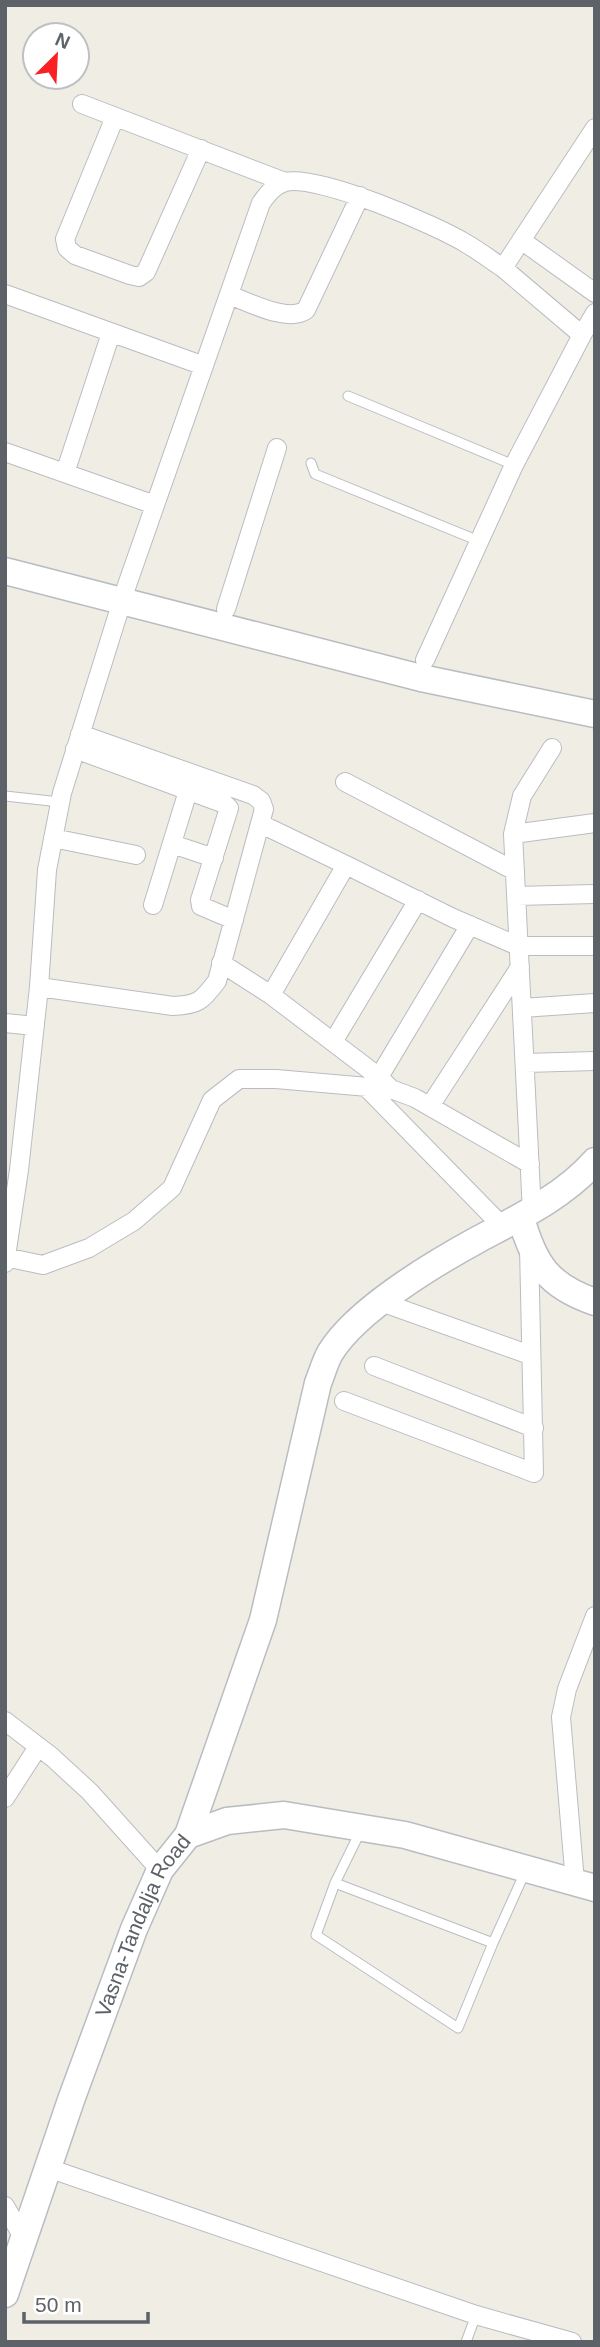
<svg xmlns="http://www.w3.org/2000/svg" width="600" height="2347" viewBox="0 0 600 2347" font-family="Arial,sans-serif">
<rect width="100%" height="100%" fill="#f0ede4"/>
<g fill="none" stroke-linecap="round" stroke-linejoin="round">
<g stroke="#b9bdc2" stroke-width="11">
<path id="lane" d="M 348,396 L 514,465
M 311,463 L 315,474 L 479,541
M 5,796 L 60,802
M 361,1830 L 335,1883 L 316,1935 L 458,2028 L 493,1943 L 526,1870
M 335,1883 L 493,1943
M 466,2342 L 476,2315"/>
</g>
<g stroke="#b9bdc2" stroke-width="20">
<path id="street" d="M 82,104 L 285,182
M 115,117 L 65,239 L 67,248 L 75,255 L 130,275 L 139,277 L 146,272 L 201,149
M 521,240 L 595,293
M 5,294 L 204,366
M 229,295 C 249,302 287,323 306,310 L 360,196
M 582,335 L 595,313
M 5,452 L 155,505
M 65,473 L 111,333
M 226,609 L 277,448
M 425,660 L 514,465 L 582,335 L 503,268 L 595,128
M 75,749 L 225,804 L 229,808 L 200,900 L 201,906 L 234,920
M 345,782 L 515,871
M 261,824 L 346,865
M 513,834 L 595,823
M 53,838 L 136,855
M 172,844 L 214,858
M 516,896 L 595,894
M 153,905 L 188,791
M 221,963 L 271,995 L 379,1077 L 391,1089
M 39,987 L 173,1006 C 198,1005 202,1001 217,981 L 264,809 L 261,801 L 253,795 L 80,734
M 271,995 L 346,865 L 453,918 L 518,946 L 595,946
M 522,1008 L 595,1003
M 5,1023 L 35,1026
M 333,1042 L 418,900
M 525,1063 L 595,1061
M 379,1077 L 470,925
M 366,1087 L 503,1227
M 430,1106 L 520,967
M 532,1212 L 513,834 L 522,796 L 552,748
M 5,1257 L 43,1265 L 89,1248 L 134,1221 L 172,1188 L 212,1100 L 239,1079 L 276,1079 L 391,1089 L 415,1098 L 530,1164
M 5,1263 L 19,1170 L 39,987 L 47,870 L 62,793 L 127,585 L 261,203 C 267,195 274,185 285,182 C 318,174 436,225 467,244 C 479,251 491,260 503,268
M 381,1302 L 530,1355
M 374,1366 L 534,1428
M 344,1401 L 534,1473 L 529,1247
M 5,1721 L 52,1757 L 90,1792 L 160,1870
M 5,1798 L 38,1747
M 575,1882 L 561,1717 L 567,1689 L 595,1616
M 48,2168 L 476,2315 L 572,2342
M 5,2206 L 24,2239"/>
</g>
<g stroke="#b8bdc2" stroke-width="29">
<g id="secondary">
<path d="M 5,571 L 421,678 L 595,714"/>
<path d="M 521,1218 C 534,1264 548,1286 595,1302"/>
<path d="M 188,1835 L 263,1620 L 318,1383 C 322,1373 325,1362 330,1353 C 356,1310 435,1263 479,1239 C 520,1217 564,1196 595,1161"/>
<path id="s1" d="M 5,2294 L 71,2100 L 134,1929 L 160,1870 L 188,1835 L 227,1821 L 284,1815 L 405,1835 L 595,1888"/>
</g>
</g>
<use href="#lane" stroke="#fff" stroke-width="9"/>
<use href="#street" stroke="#fff" stroke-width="18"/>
<use href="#secondary" stroke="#fff" stroke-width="26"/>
</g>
<g text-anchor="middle" stroke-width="7" stroke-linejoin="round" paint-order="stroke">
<g font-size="21" fill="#5c6267" stroke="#fff">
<text dy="7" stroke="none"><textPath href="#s1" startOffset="394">Vasna-Tandalja Road</textPath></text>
</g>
</g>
<rect width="600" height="2347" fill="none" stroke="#5c6267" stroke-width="14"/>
<g transform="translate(56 56) rotate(24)"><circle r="33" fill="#ffffff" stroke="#bec0c2" stroke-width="2"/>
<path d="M0-5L12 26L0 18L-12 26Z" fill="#fa2024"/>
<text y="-10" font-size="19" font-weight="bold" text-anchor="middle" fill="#5c6267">N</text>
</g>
<path d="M24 2312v10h124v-10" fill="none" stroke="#5c6267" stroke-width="3.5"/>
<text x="35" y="2312" font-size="21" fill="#5c6267" stroke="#ffffff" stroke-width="5" paint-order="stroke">50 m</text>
</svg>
